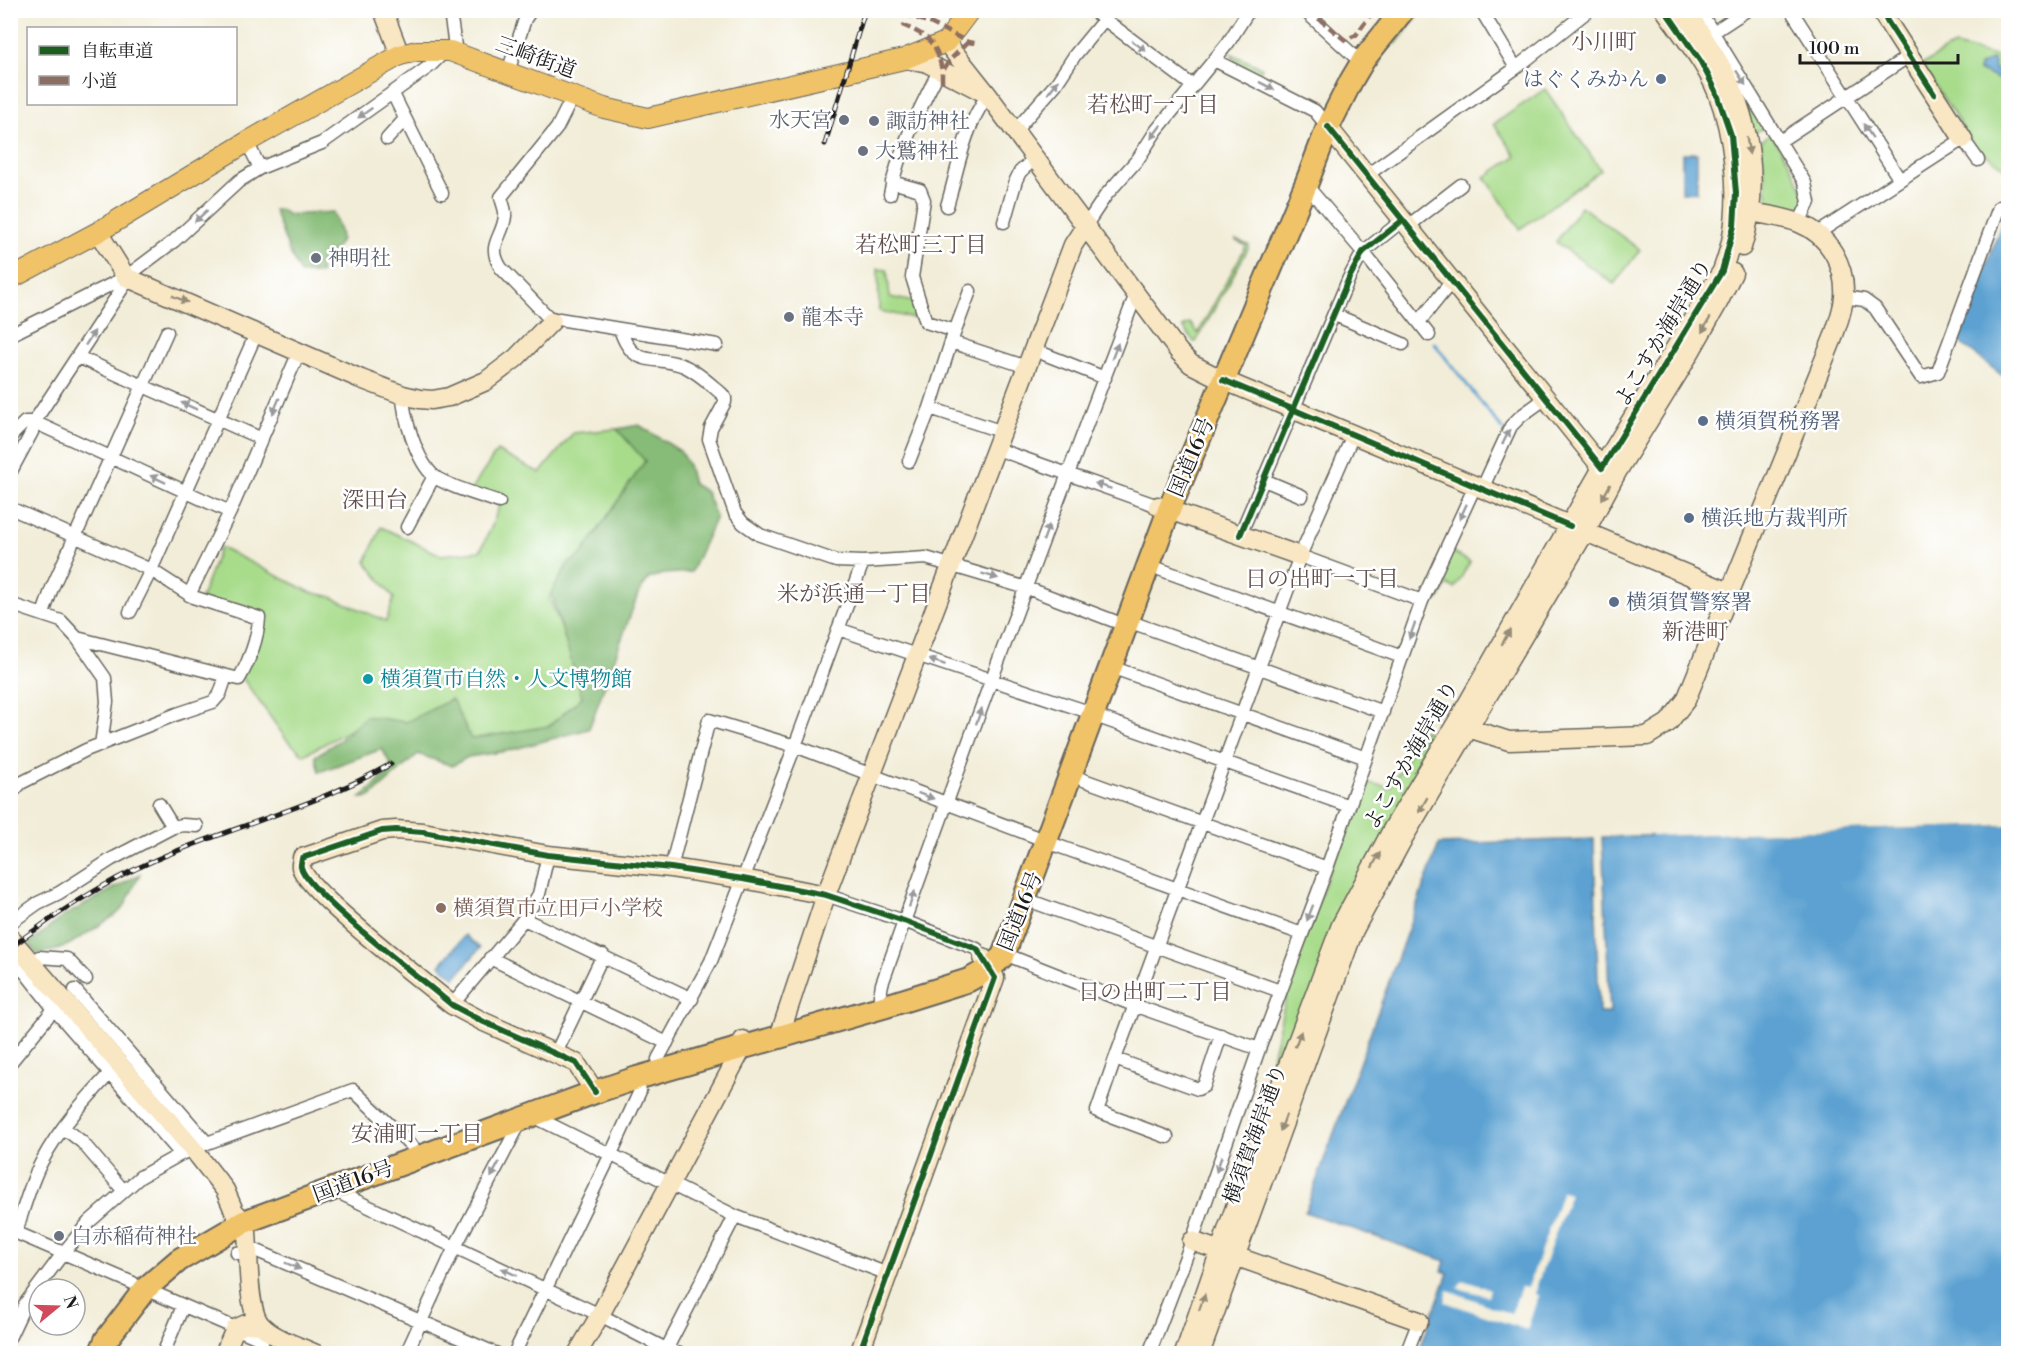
<svg xmlns="http://www.w3.org/2000/svg" width="2019" height="1364" viewBox="0 0 2019 1364" font-family="'Libre Bodoni','Noto Serif JP',serif">
<rect width="100%" height="100%" fill="#fff"/>
<filter id="ink" filterUnits="userSpaceOnUse"><feTurbulence type="fractalNoise" baseFrequency=".0167" numOctaves="2"/><feDisplacementMap in="SourceGraphic" scale="12" xChannelSelector="R" yChannelSelector="G"/><feConvolveMatrix kernelMatrix="1 2 1 2 8 2 1 2 1" color-interpolation-filters="sRGB"/></filter>
<filter id="wash" filterUnits="userSpaceOnUse"><feTurbulence type="fractalNoise" baseFrequency=".008" numOctaves="4" result="noise"/><feDisplacementMap in="SourceGraphic" scale="24" xChannelSelector="R" yChannelSelector="G"/><feGaussianBlur stdDeviation="1.35" result="paint"/><feColorMatrix in="noise" values="0 0 0 0 0 0 0 0 0 0 0 0 0 0 0 0 0 1.4 0 .05"/><feComposite in="paint" operator="in"/></filter>
<g filter="url(#wash)">
<rect width="100%" height="100%" fill="#f2edd8"/>
<path fill="#a8dc8b" stroke="#627c54" stroke-width="1.5" d="M 1418,11 L 1427,11 L 1424,13 L 1421,12 L 1396,44 L 1393,43 Z
M 1955,46 L 2008,59 L 2008,170 L 1975,147 L 1922,65 L 1945,50 Z
M 1232,54 L 1262,68 L 1260,73 L 1233,60 Z
M 1738,80 L 1767,126 L 1752,134 Z
M 1545,89 L 1601,170 L 1520,229 L 1485,177 L 1516,156 L 1494,124 Z
M 1771,134 L 1789,161 L 1806,198 L 1802,209 L 1768,204 L 1761,141 Z
M 1581,206 L 1640,250 L 1614,284 L 1556,242 Z
M 1235,240 L 1249,245 L 1249,247 L 1196,342 L 1194,342 L 1183,327 L 1190,323 L 1198,333 L 1246,246 Z
M 878,269 L 887,270 L 890,297 L 913,302 L 917,319 L 879,311 Z
M 617,429 L 657,460 L 594,547 L 568,564 L 549,598 L 584,683 L 578,720 L 469,752 L 370,719 L 304,755 L 286,739 L 241,676 L 259,619 L 200,601 L 220,547 L 312,593 L 329,596 L 386,621 L 394,598 L 366,562 L 381,527 L 441,555 L 480,551 L 491,528 L 501,501 L 471,490 L 497,451 L 540,473 L 573,433 Z
M 1451,551 L 1470,562 L 1455,588 L 1447,585 L 1438,600 L 1431,597 Z
M 1423,730 L 1442,738 L 1255,1132 L 1292,971 L 1363,782 L 1390,787 Z"/>
<path fill="#86bc77" stroke="#516c4a" stroke-width="1.5" d="M 274,210 L 281,210 L 289,215 L 333,212 C 345,244 345,240 319,263 L 321,273 L 300,273 L 289,251 Z
M 639,425 L 680,451 L 688,465 L 693,484 L 706,492 L 716,517 L 691,572 L 664,574 L 649,578 L 638,594 L 589,729 L 507,751 L 468,757 L 452,766 L 418,754 L 370,797 L 361,798 L 393,768 L 382,749 L 319,772 L 315,756 L 340,740 L 366,716 L 406,722 L 452,699 L 471,739 L 549,726 L 582,697 L 551,593 L 568,564 L 581,555 L 645,461 L 617,429 Z
M 140,874 L 124,907 L 116,915 L 70,944 L 57,950 L 37,954 L 29,944 L 62,917 Z"/>
<path fill="#5ca1d1" stroke="#3c5e76" stroke-width="1.5" d="M 1993,59 L 1995,63 L 1994,69 L 2003,72 L 2008,65 L 2008,76 L 1997,79 L 1978,70 L 1979,66 Z
M 1682,153 L 1697,153 L 1697,192 L 1682,192 Z
M 2008,205 L 2008,380 L 1959,342 Z
M 2008,825 L 2008,1353 L 1418,1353 L 1448,1273 L 1442,1271 L 1445,1261 L 1305,1212 L 1439,844 L 1594,839 L 1599,1013 L 1610,1013 L 1602,837 Z
M 465,935 L 480,948 L 455,978 L 440,965 Z"/>
<path fill="#f2edd8" d="M 2008,822 L 2008,825 L 1652,836 L 1652,833 Z
M 1562,1191 L 1570,1193 L 1534,1293 L 1538,1296 L 1527,1330 L 1445,1302 L 1448,1290 L 1511,1314 L 1521,1287 L 1528,1288 Z
M 1462,1280 L 1490,1289 L 1488,1296 L 1458,1288 Z"/>
<g fill="none" stroke-linecap="round" stroke-linejoin="round">
<path stroke="#5ca1d1" stroke-width="3" d="M 1434,343 L 1502,429"/>
</g>
</g>
<g filter="url(#ink)">
<g fill="none" stroke-linecap="round" stroke-linejoin="round">
<g stroke="#67655e" stroke-width="15">
<path id="street" d="M 448,10 L 451,19 L 456,53
M 1092,10 L 1193,86
M 1304,10 L 1353,55
M 1481,10 L 1516,68
M 1699,10 L 1805,183 L 1809,202 L 1799,223
M 1791,10 L 1900,180
M 1712,33 L 1747,10
M 1214,60 L 1315,111 L 1328,127
M 508,72 L 525,19 L 531,10
M 393,94 L 442,193
M 573,96 L 557,128 L 501,197 C 502,203 506,210 505,216 C 503,238 486,244 501,268 L 552,321 L 559,319 L 717,345
M 1015,131 L 1056,84 L 1075,55 L 1112,10
M 387,139 L 405,119
M 1780,141 L 1909,56
M 247,142 L 260,168
M 1367,175 L 1516,68 L 1589,10
M 892,182 L 920,190 L 924,200 L 912,277 L 926,322 L 955,331
M 1307,182 L 1312,192 L 1363,252 L 1429,335
M 890,194 C 898,151 920,108 940,69
M 947,206 C 958,169 964,127 988,95
M 1004,222 L 1016,180 L 1020,172 L 1035,158
M 1086,225 L 1106,195 L 1138,159 L 1156,131 L 1228,43 L 1249,10
M 1408,226 L 1461,185
M 1818,233 L 1963,139 L 1978,160
M 970,291 L 951,342 L 930,408 L 1003,432
M 1844,297 L 1864,300 L 1875,308 L 1921,377 L 1938,372 L 1999,207
M 1335,315 L 1403,344
M 1419,322 L 1452,281
M 620,329 C 633,370 654,354 684,366 C 698,372 710,384 722,394 L 725,398 L 725,402 L 711,428 L 709,439 L 735,513 L 743,523 L 760,535 L 836,561 L 863,562 L 926,558 L 1027,588 L 1114,621
M 10,335 L 126,277 L 174,241 L 239,181 L 260,168 L 322,143 L 430,66 L 438,58 L 442,51
M 951,342 L 1027,367
M 1034,350 L 1105,378
M 78,357 L 262,439
M 403,395 C 403,416 417,462 434,476 C 446,486 483,496 499,502
M 10,437 L 25,422 L 34,422 L 230,512
M 997,449 L 1158,506
M 909,461 L 930,408
M 10,473 L 32,432 L 34,422 L 129,278
M 1264,480 L 1302,496
M 1482,489 L 1511,426 L 1521,416 L 1546,398
M 10,508 L 151,570 L 193,597 L 259,618 C 258,638 249,662 239,679 L 77,638
M 407,527 L 434,476
M 1240,535 L 1349,278 L 1363,252 L 1403,220
M 1300,556 L 1422,601
M 1148,565 L 1402,657
M 189,595 L 230,512 L 299,352
M 10,604 L 61,621 L 77,638 L 105,678 L 107,702 L 101,745
M 130,612 L 151,570 L 256,334
M 43,614 L 52,588 L 167,332
M 1128,621 L 1383,712
M 838,629 L 1083,710 L 1101,718 L 1349,806
M 1111,667 L 1366,758
M 1070,775 L 1327,868
M 10,795 L 21,783 L 86,750 L 177,714 L 213,702 L 220,694 L 226,676
M 159,804 L 173,827
M 1047,842 L 1302,934
M 671,868 L 709,720 L 795,746 L 1036,837
M 826,895 L 904,921 L 977,949 L 983,958
M 1025,899 L 1280,991
M 524,919 L 692,999
M 10,923 L 38,903 L 59,893 L 112,859 L 173,827 L 183,825 L 197,826
M 1003,956 L 1012,957 L 1136,1006 L 1259,1049
M 39,957 L 67,959 L 86,979
M 490,958 L 667,1043
M 10,975 L 21,967 L 54,1009 L 181,1154
M 75,990 L 207,1143
M 880,995 L 882,984 C 963,753 1049,523 1136,294
M 452,1005 L 524,919 L 539,894 L 548,855
M 1221,1035 L 1204,1086 L 1198,1089 L 1115,1059 L 1300,556 L 1353,435
M 555,1055 L 603,955
M 658,1059 L 711,961 L 795,746 L 863,562
M 1115,1059 L 1097,1111 L 1167,1137
M 10,1063 L 54,1009
M 531,1115 L 735,1216 L 888,1274
M 64,1128 L 82,1142 L 123,1190
M 331,1189 L 600,1315 L 666,1349 L 680,1354
M 10,1230 L 133,1283
M 16,1232 C 24,1208 30,1183 42,1161 C 59,1128 86,1099 111,1072
M 237,1253 L 255,1250 L 497,1354
M 145,1289 L 263,1340
M 10,1336 L 25,1304 L 64,1252 L 89,1222 L 140,1177 L 181,1154 L 207,1143 L 353,1090 L 413,1147
M 163,1354 L 183,1306
M 406,1354 L 455,1247 L 522,1119
M 514,1354 L 611,1154 L 640,1091 L 637,1078
M 664,1354 L 735,1216
M 1149,1354 L 1192,1241 L 1259,1049 L 1327,868 L 1422,601 L 1475,486
M 1406,1354 L 1419,1321"/>
</g>
<g stroke="#67655e" stroke-width="21">
<path id="secondary" d="M 383,10 L 400,55
M 1686,10 C 1699,31 1713,51 1725,73 C 1752,126 1760,190 1742,247
M 1880,10 L 1963,139
M 946,42 L 988,95 L 1179,352 L 1191,364 L 1223,380 L 1729,592
M 904,59 L 925,62 L 981,91
M 1328,127 L 1602,468
M 98,232 L 126,277 L 361,379 L 403,395 L 420,399 L 432,400 L 449,397 L 486,381 L 516,358 L 552,321
M 1158,506 L 1300,556
M 1457,723 L 1468,728 L 1509,741 L 1647,736 L 1668,723 L 1686,700 L 1833,338 C 1837,325 1843,311 1844,297 C 1846,266 1829,235 1799,223 C 1781,216 1760,214 1740,210
M 10,938 L 193,1149 L 225,1190 L 234,1211 L 244,1222 L 247,1232 C 249,1254 247,1311 261,1325 C 274,1339 299,1346 316,1354
M 779,1037 L 826,895 L 1073,245 L 1086,225
M 595,1092 L 576,1063 L 484,1022 L 452,1005 L 441,996 C 417,976 306,891 301,867 C 300,865 302,861 302,858 L 382,831 L 396,830 L 423,832 L 548,855 L 671,868 L 743,879 L 826,895
M 1192,1241 L 1419,1321
M 224,1354 L 235,1329 L 246,1324 L 260,1325
M 577,1354 L 600,1315 L 743,1047 L 743,1040
M 859,1354 L 995,978 L 983,958
M 1184,1354 L 1242,1187 L 1341,925 L 1393,828 L 1457,722 L 1602,468 L 1722,271 C 1726,260 1730,248 1732,236 C 1740,192 1733,133 1717,92 C 1705,62 1683,36 1665,10
M 1200,1354 L 1354,930 L 1404,837 L 1585,532 L 1617,472 L 1680,370 L 1717,305 L 1733,273"/>
</g>
<g stroke="#67655e" stroke-width="22">
<path id="primary" d="M 10,279 L 98,232 L 247,142 L 400,55 L 417,51 L 450,51 L 604,108 L 648,118 L 904,59 L 946,42 L 970,10"/>
</g>
<g stroke="#67655e" stroke-width="26">
<path id="highway" d="M 100,1354 L 106,1340 L 145,1289 L 179,1260 L 244,1222 L 595,1092 L 637,1078 L 883,1007 L 969,980 L 990,968 L 1003,956 L 1169,510 L 1307,182 L 1328,127 L 1351,81 L 1364,59 L 1403,10"/>
</g>
<use href="#street" stroke="#fff" stroke-width="12"/>
<use href="#secondary" stroke="#f9e7c3" stroke-width="18"/>
<use href="#primary" stroke="#f0c369" stroke-width="20"/>
<use href="#highway" stroke="#f0c369" stroke-width="22"/>
<g stroke="#1c1c1c" stroke-width="5">
<path id="rail" d="M 825,144 L 865,10
M 10,948 C 56,914 102,883 155,860 C 234,826 315,807 391,764"/>
</g>
<use href="#rail" stroke="#fff" stroke-width="3" stroke-dasharray="9" stroke-linecap="butt"/>
<path stroke="#8d6e63" stroke-width="4.5" stroke-dasharray="9 4.5" stroke-linecap="butt" d="M 1308,10 L 1345,40 L 1356,35 L 1374,10
M 904,14 L 930,23 L 968,42 L 975,43
M 902,25 C 928,35 938,44 942,72
M 942,82 L 942,72 L 950,60 L 968,42"/>
<g stroke="#fff" stroke-width="10">
<path id="cycleway" d="M 1880,10 L 1934,94
M 1328,127 L 1602,468 L 1722,271 L 1734,226 L 1736,193 L 1731,135 L 1716,91 L 1701,62 L 1665,10
M 1223,380 L 1570,526
M 1240,535 L 1349,278 L 1363,252 L 1403,220
M 595,1092 L 576,1063 L 484,1022 L 452,1005 L 441,996 C 417,976 306,891 301,867 C 300,865 302,861 302,858 L 382,831 L 396,830 L 423,832 L 548,855 L 671,868 L 743,879 L 826,895 L 904,921 L 977,949 L 995,978 L 859,1354"/>
</g>
<use href="#cycleway" stroke="#1b5e20" stroke-width="6"/>
</g>
<defs><path id="oneway-solid" d="M-6-.8H1V-3.2L6.5 0L1 3.2V.8H-6Z" transform="scale(1.5)"/></defs>
<g fill="#999">
<use href="#oneway-solid" transform="translate(1139 46) rotate(37)"/>
<use href="#oneway-solid" transform="translate(1741 78) rotate(57)"/>
<use href="#oneway-solid" transform="translate(1267 86) rotate(27)"/>
<use href="#oneway-solid" transform="translate(1053 87) rotate(-53)"/>
<use href="#oneway-solid" transform="translate(365 113) rotate(145)"/>
<use href="#oneway-solid" transform="translate(1868 131) rotate(-123)"/>
<use href="#oneway-solid" transform="translate(1156 132) rotate(127)"/>
<use href="#oneway-solid" transform="translate(201 216) rotate(137)"/>
<use href="#oneway-solid" transform="translate(90 338) rotate(-57)"/>
<use href="#oneway-solid" transform="translate(1115 351) rotate(-69)"/>
<use href="#oneway-solid" transform="translate(189 406) rotate(-156)"/>
<use href="#oneway-solid" transform="translate(276 406) rotate(113)"/>
<use href="#oneway-solid" transform="translate(1506 437) rotate(-64)"/>
<use href="#oneway-solid" transform="translate(158 479) rotate(-155)"/>
<use href="#oneway-solid" transform="translate(1103 486) rotate(-161)"/>
<use href="#oneway-solid" transform="translate(1463 512) rotate(115)"/>
<use href="#oneway-solid" transform="translate(1046 533) rotate(-70)"/>
<use href="#oneway-solid" transform="translate(990 576) rotate(17)"/>
<use href="#oneway-solid" transform="translate(1412 631) rotate(110)"/>
<use href="#oneway-solid" transform="translate(937 662) rotate(-162)"/>
<use href="#oneway-solid" transform="translate(979 716) rotate(-70)"/>
<use href="#oneway-solid" transform="translate(926 796) rotate(20)"/>
<use href="#oneway-solid" transform="translate(912 899) rotate(-70)"/>
<use href="#oneway-solid" transform="translate(1310 913) rotate(111)"/>
<use href="#oneway-solid" transform="translate(1219 1164) rotate(109)"/>
<use href="#oneway-solid" transform="translate(495 1170) rotate(118)"/>
<use href="#oneway-solid" transform="translate(293 1266) rotate(23)"/>
<use href="#oneway-solid" transform="translate(509 1272) rotate(-155)"/>
</g>
<g fill="#968c78">
<use href="#oneway-solid" transform="translate(1748 146) rotate(81)"/>
<use href="#oneway-solid" transform="translate(180 299) rotate(23)"/>
<use href="#oneway-solid" transform="translate(1706 325) rotate(120)"/>
<use href="#oneway-solid" transform="translate(1606 492) rotate(119)"/>
<use href="#oneway-solid" transform="translate(1506 637) rotate(-60)"/>
<use href="#oneway-solid" transform="translate(1423 805) rotate(120)"/>
<use href="#oneway-solid" transform="translate(1376 860) rotate(-62)"/>
<use href="#oneway-solid" transform="translate(1298 1039) rotate(-69)"/>
<use href="#oneway-solid" transform="translate(1283 1123) rotate(110)"/>
<use href="#oneway-solid" transform="translate(1202 1302) rotate(-71)"/>
</g>
</g>
<g fill="#5c6f8a" stroke="#fff" stroke-width="2">
<circle cx="1661" cy="79" r="6"/>
<circle cx="1703" cy="421" r="6"/>
<circle cx="1689" cy="518" r="6"/>
<circle cx="1614" cy="602" r="6"/>
</g>
<g fill="#6b7280" stroke="#fff" stroke-width="2">
<circle cx="844" cy="120" r="6"/>
<circle cx="874" cy="121" r="6"/>
<circle cx="863" cy="151" r="6"/>
<circle cx="316" cy="258" r="6"/>
<circle cx="789" cy="317" r="6"/>
<circle cx="59" cy="1236" r="6"/>
</g>
<circle fill="#0f9aa8" stroke="#fff" stroke-width="2" cx="368" cy="679" r="6"/>
<circle fill="#8d6e63" stroke="#fff" stroke-width="2" cx="441" cy="908" r="6"/>
<g text-anchor="middle" stroke-width="5" stroke-linejoin="round" paint-order="stroke">
<g font-size="21" fill="#1c1c1c" stroke="#fff">
<text transform="translate(536 57) rotate(20)" y="7">三崎街道</text>
<text transform="translate(1663 333) rotate(-59)" y="7">よこすか海岸通り</text>
<text transform="translate(1191 457) rotate(-67)" y="7">国道16号</text>
<text transform="translate(1411 755) rotate(-60)" y="7">よこすか海岸通り</text>
<text transform="translate(1020 911) rotate(-68)" y="7">国道16号</text>
<text transform="translate(1255 1134) rotate(-70)" y="7">横須賀海岸通り</text>
<text transform="translate(353 1181) rotate(-20)" y="7">国道16号</text>
</g>
<g font-size="21" fill="#4e5e75" stroke="#fff" text-anchor="start">
<text x="1649" y="86" text-anchor="end">はぐくみかん</text>
<text x="1715" y="428">横須賀税務署</text>
<text x="1701" y="525">横浜地方裁判所</text>
<text x="1626" y="609">横須賀警察署</text>
</g>
<g font-size="21" fill="#5b616d" stroke="#fff" text-anchor="start">
<text x="832" y="127" text-anchor="end">水天宮</text>
<text x="886" y="128">諏訪神社</text>
<text x="875" y="158">大鷲神社</text>
<text x="328" y="265">神明社</text>
<text x="801" y="324">龍本寺</text>
<text x="71" y="1243">白赤稲荷神社</text>
</g>
<g font-size="21" fill="#0d838f" stroke="#fff" text-anchor="start">
<text x="380" y="686">横須賀市自然・人文博物館</text>
</g>
<g font-size="21" fill="#785e54" stroke="#fff" text-anchor="start">
<text x="453" y="915">横須賀市立田戸小学校</text>
</g>
<g font-size="22" fill="#614f4c" stroke="#fff">
<text x="1604" y="49">小川町</text>
<text x="1153" y="112">若松町一丁目</text>
<text x="921" y="252">若松町三丁目</text>
<text x="375" y="507">深田台</text>
<text x="1322" y="586">日の出町一丁目</text>
<text x="854" y="601">米が浜通一丁目</text>
<text x="1695" y="639">新港町</text>
<text x="1155" y="999">日の出町二丁目</text>
<text x="417" y="1141">安浦町一丁目</text>
</g>
</g>
<rect width="2019" height="1364" fill="none" stroke="#fff" stroke-width="36"/>
<rect x="27" y="27" width="210" height="78" fill="#ffffff" stroke="#a4a4a4" stroke-width="1.5"/>
<rect x="39" y="46" width="30" height="9" fill="#1b5e20" stroke="#a4a4a4" stroke-width="1.5"/>
<text x="81" y="57" font-size="18" fill="#1c1c1c">自転車道</text>
<rect x="39" y="76" width="30" height="9" fill="#8d6e63" stroke="#a4a4a4" stroke-width="1.5"/>
<text x="81" y="87" font-size="18" fill="#1c1c1c">小道</text>
<g transform="translate(57 1307) rotate(71)"><circle r="28" fill="#ffffff" stroke="#a4a4a4" stroke-width="1.5"/>
<path d="M0-4.5L10 22L0 15L-10 22Z" fill="#d1495b"/>
<text y="-9" font-size="16" font-weight="bold" text-anchor="middle" fill="#1c1c1c">N</text>
</g>
<path d="M1800 54v9h158v-9" fill="none" stroke="#1c1c1c" stroke-width="3"/>
<text x="1809" y="54" font-size="18" fill="#1c1c1c" stroke="#ffffff" stroke-width="4.5" paint-order="stroke">100 m</text>
</svg>
